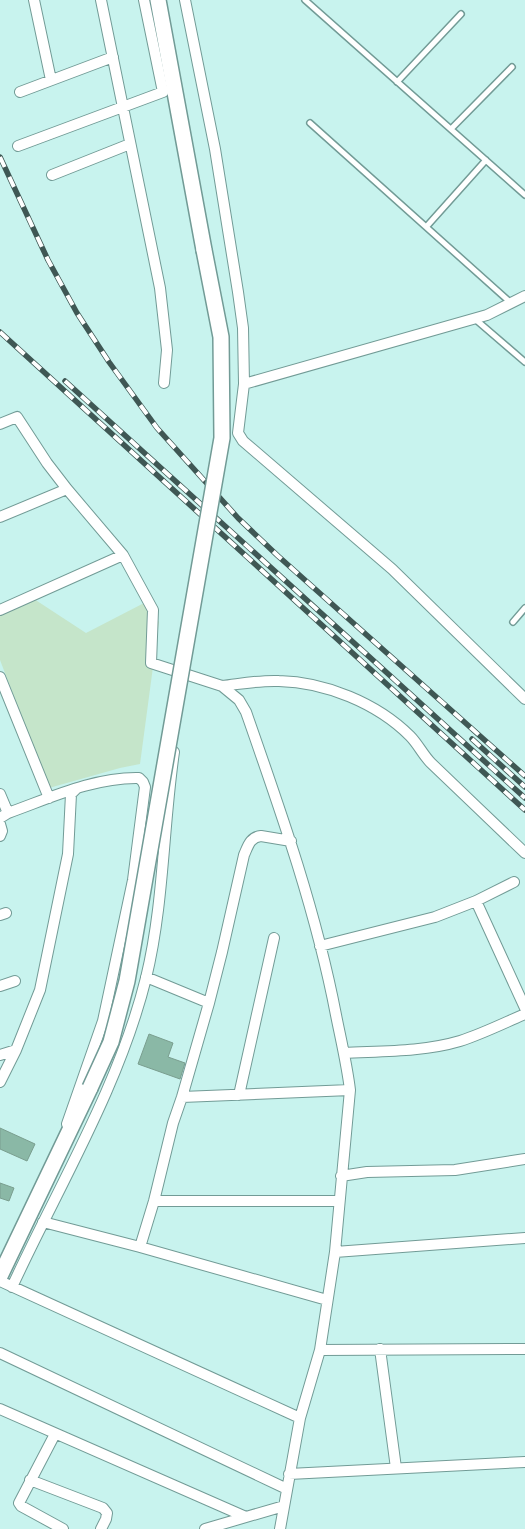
<svg xmlns="http://www.w3.org/2000/svg" width="525" height="1529" viewBox="0 0 525 1529" font-family="Quicksand,sans-serif">
<rect width="100%" height="100%" fill="#c8f3ee"/>
<path fill="#c5e5ca" d="M 34,599 L 86,633 L 146,602 L 159,622 L 140,764 L 120,768 L 49,788 L 0,660 L 0,614 Z"/>
<path fill="#8ab8a6" stroke="#7a9e8f" d="M 149,1034 L 173,1043 L 168,1057 L 185,1063 L 180,1079 L 138,1064 Z
M 0,1128 L 35,1144 L 27,1161 L 0,1149 Z
M 0,1183 L 14,1188 L 9,1201 L 0,1198 Z"/>
<g fill="none" stroke-linecap="round" stroke-linejoin="round">
<g stroke="#729b96" stroke-width="8">
<path id="service" d="M 305,0 L 525,195
M 397,82 L 461,14
M 310,123 L 511,303
M 451,129 L 512,67
M 427,226 L 486,160
M 475,319 L 525,362
M 513,622 L 525,608"/>
</g>
<g stroke="#729b96" stroke-width="12">
<path id="minor" d="M 34,0 L 51,80
M 101,0 L 160,288 L 167,350 L 164,383
M 185,0 L 215,149 L 238,292 L 243,328 L 244,384 L 238,433 L 243,441 L 392,569 L 525,699
M 20,92 L 113,57
M 18,146 L 163,92 L 144,0
M 52,175 L 130,144
M 244,384 L 487,315 L 525,296
M 0,424 L 17,417 L 47,463 L 67,489 L 123,555 L 153,610 L 151,663 L 222,686 L 239,700 L 246,712 C 281,812 316,911 336,1015 C 341,1040 347,1065 350,1090 L 335,1252 L 320,1350 L 300,1418 L 280,1529
M 0,517 L 67,489
M 0,610 L 123,555
M 0,677 L 49,798
M 222,686 C 240,684 260,680 279,681 C 325,682 377,703 410,736 C 418,744 423,755 431,763 C 462,793 494,823 525,853
M 0,794 L 8,813
M 0,818 L 8,813 C 50,798 94,777 139,778 L 143,782 L 145,787 L 133,880 L 103,1021 L 67,1124
M 0,824 L 2,831 L 0,836
M 476,901 L 525,1008
M 0,915 L 6,913
M 320,946 L 435,917 L 476,901 L 514,882
M 146,977 L 209,1003
M 0,986 L 15,981
M 344,1053 C 382,1051 423,1052 460,1041 C 482,1034 504,1023 525,1014
M 0,1055 L 16,1050
M 0,1082 L 16,1050 L 40,990 L 68,854 L 71,794 L 76,789
M 239,1095 L 274,938
M 182,1097 L 350,1090
M 341,1176 L 367,1172 L 455,1170 L 525,1159
M 154,1201 L 338,1201
M 43,1222 L 140,1247 L 327,1300
M 140,1247 L 154,1201 L 173,1123 L 182,1097 L 209,1003 L 222,952 L 244,855 C 248,846 250,837 261,836 L 291,841
M 335,1252 L 525,1238
M 0,1281 L 300,1418
M 12,1287 C 59,1185 119,1087 146,978 C 164,904 163,827 174,752
M 380,1349 L 396,1468
M 320,1350 L 525,1349
M 0,1353 L 287,1489
M 0,1409 L 246,1517 L 284,1506
M 55,1434 L 19,1503 L 21,1506 L 63,1529
M 289,1474 L 525,1462
M 30,1480 L 103,1508 L 107,1513 L 106,1519 L 101,1529
M 205,1529 L 246,1517"/>
</g>
<g stroke="#729b96" stroke-width="18">
<path id="secondary" d="M 158,0 L 204,250
M 0,1276 L 90,1088"/>
</g>
<use href="#service" stroke="#fff" stroke-width="5"/>
<use href="#minor" stroke="#fff" stroke-width="10"/>
<use href="#secondary" stroke="#fff" stroke-width="15"/>
<g stroke="#3f5754" stroke-width="5.5">
<path id="rail" d="M 0,157 L 48,260 L 77,313 L 109,362 L 157,428 L 238,518 L 278,556 L 525,776
M 0,332 L 525,810
M 65,381 L 525,798
M 472,739 L 525,787"/>
</g>
<use href="#rail" stroke="#fff" stroke-width="4" stroke-dasharray="11" stroke-linecap="butt"/>
<g stroke="#729b96" stroke-width="18" stroke-linecap="butt">
<path id="secondary-bridge" d="M 90,1088 L 111,1042 L 127,981 L 222,438 L 221,337 L 204,250"/>
</g>
<use href="#secondary-bridge" stroke="#fff" stroke-width="15"/>
</g>
</svg>
